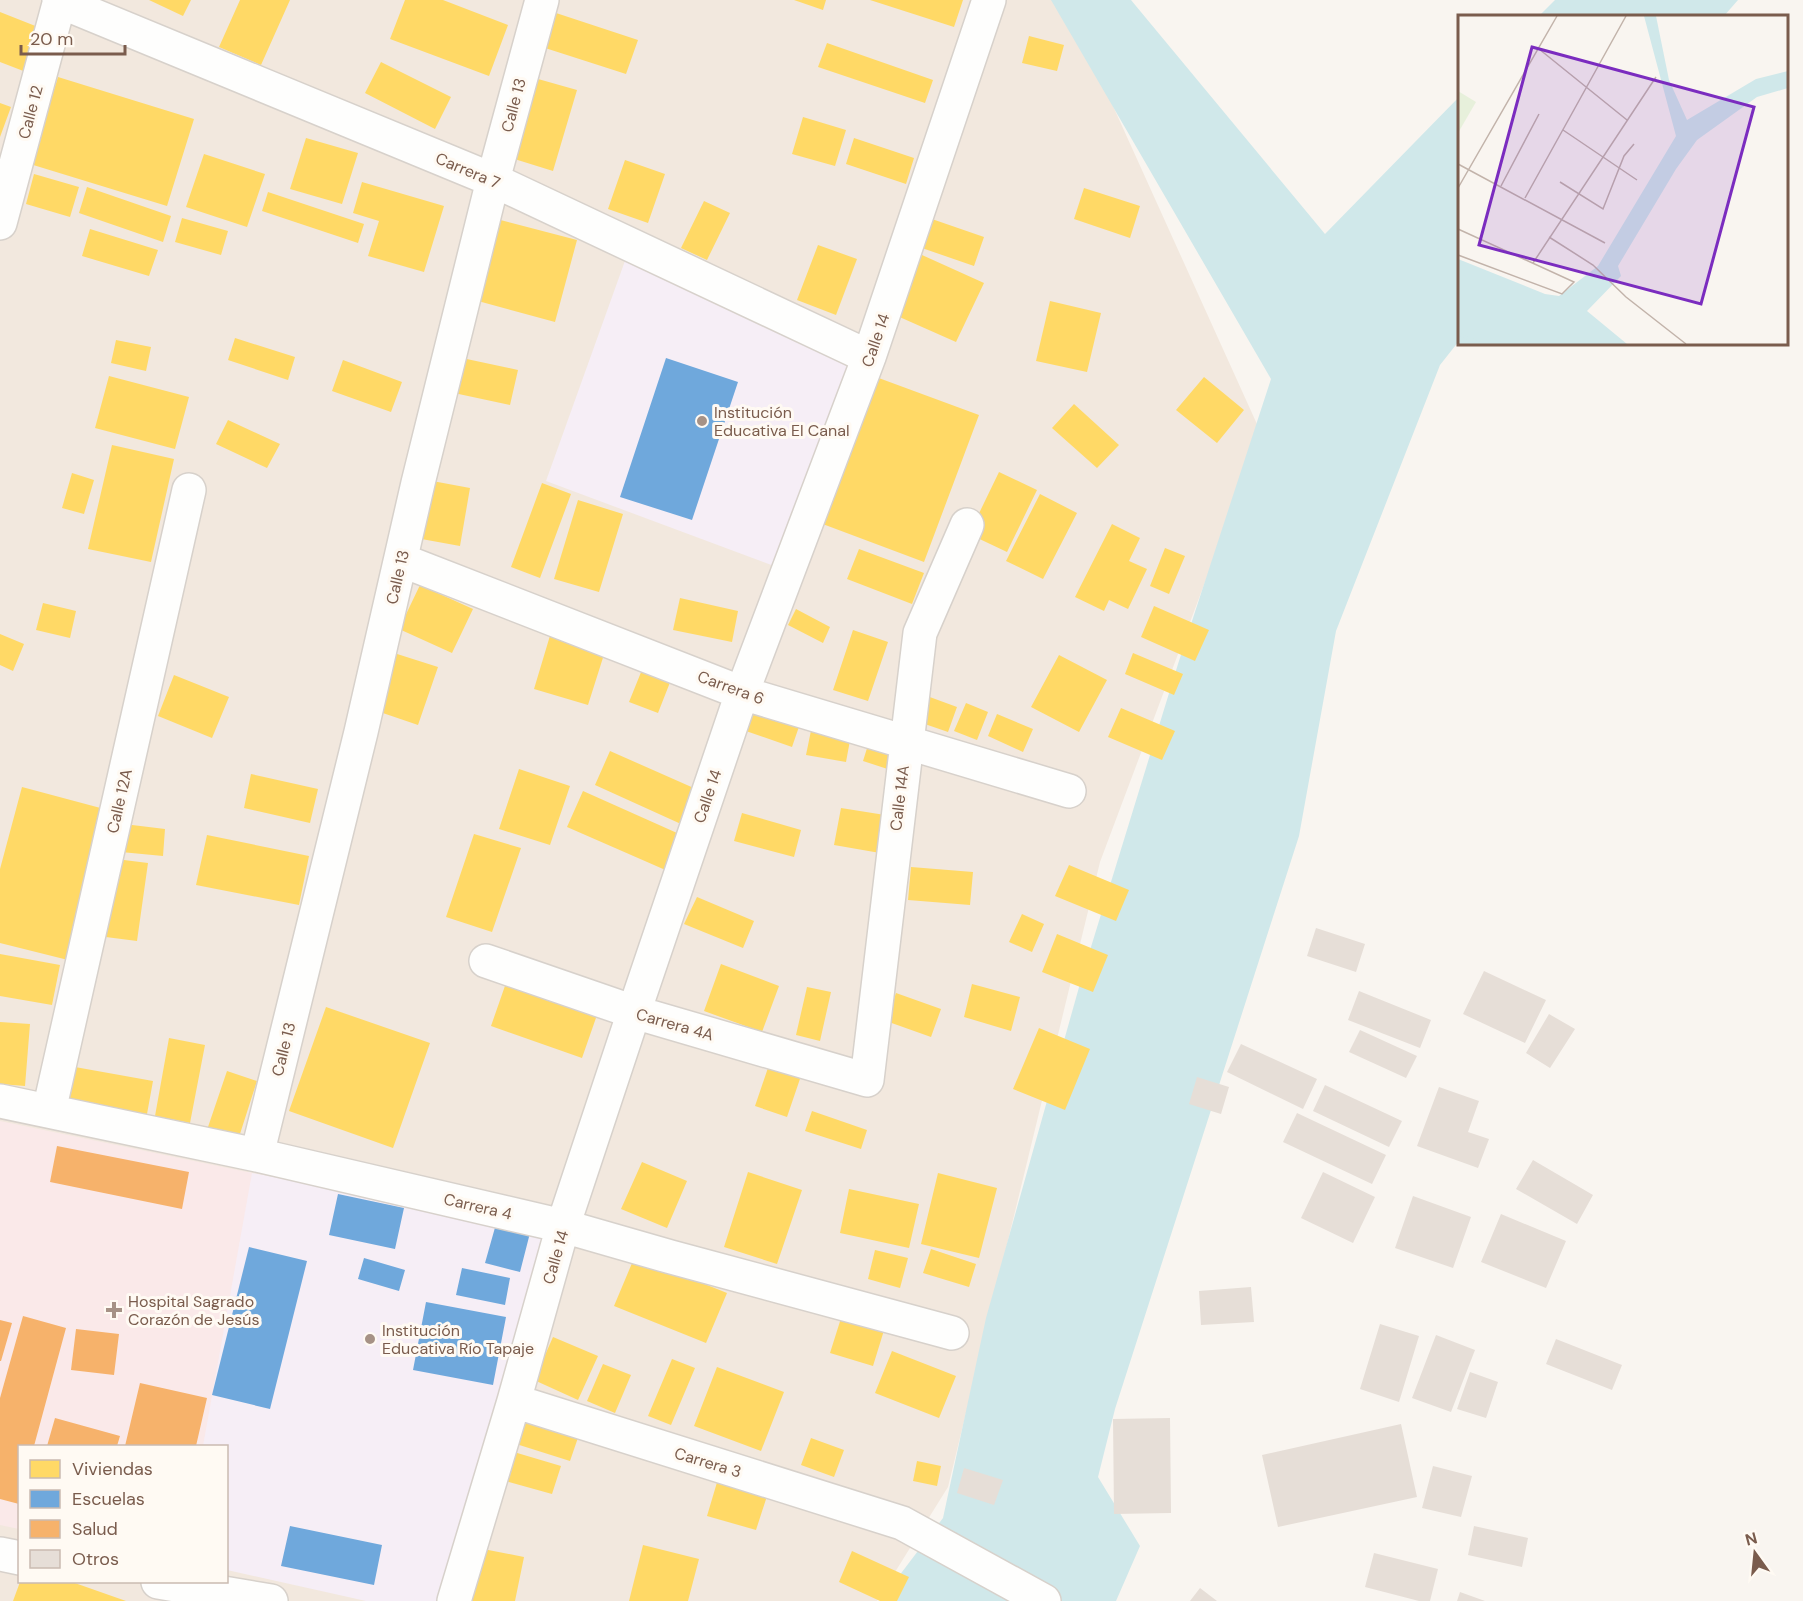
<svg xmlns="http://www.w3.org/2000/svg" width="1803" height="1601" viewBox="0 0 1803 1601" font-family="'DM Sans',sans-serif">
<rect width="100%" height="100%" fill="#f9f5f0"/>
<path fill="#f2e8de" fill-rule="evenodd" d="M 0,0 L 1060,0 L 1084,42 L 1261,433 L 1100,862 L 948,1487 L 877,1601 L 0,1601 ZM 20,1446 L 226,1446 L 226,1582 L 20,1582 Z"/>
<path fill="#f6eef6" d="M 626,258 L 859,361 L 782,569 L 546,481 Z
M 247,1172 L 554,1232 L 443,1601 L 366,1601 L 227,1570 L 226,1446 L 201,1446 Z"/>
<path fill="#fae9e9" d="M 0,1121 L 252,1173 L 203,1446 L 20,1446 L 19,1529 L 0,1525 Z"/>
<path fill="#d0e8ea" d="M 1051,0 L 1131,0 L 1325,234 L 1459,97 L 1459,341 L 1440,365 L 1336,631 L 1299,836 L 1115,1409 L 1098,1477 L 1140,1546 L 1116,1601 L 880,1601 L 943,1518 L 986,1318 L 1083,973 L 1178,664 L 1271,379 Z
M 1555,0 L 1738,0 L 1724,16 L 1539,16 Z"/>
<path fill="#ffd966" d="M 149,0 L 191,0 L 183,16 Z
M 240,0 L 290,0 L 261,65 L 219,47 Z
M 405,0 L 443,0 L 508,25 L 489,76 L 390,39 Z
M 794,0 L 826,0 L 823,10 Z
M 870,0 L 963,0 L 954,27 Z
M 0,12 L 43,29 L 26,72 L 0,62 Z
M 553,12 L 638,40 L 626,74 L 542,47 Z
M 1029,36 L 1064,45 L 1057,71 L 1022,63 Z
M 827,43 L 933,80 L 925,103 L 818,67 Z
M 381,62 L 451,97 L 435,129 L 365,93 Z
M 58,77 L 194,119 L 167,206 L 30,164 Z
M 531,77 L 577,90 L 553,171 L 508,157 Z
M 0,103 L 11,107 L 0,137 Z
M 803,117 L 846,130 L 835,166 L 792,154 Z
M 306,138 L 358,153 L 342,204 L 290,189 Z
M 854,138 L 914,158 L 906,184 L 846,164 Z
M 204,154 L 265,174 L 247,227 L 186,207 Z
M 625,160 L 665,174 L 648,223 L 608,209 Z
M 34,174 L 79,187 L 70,217 L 26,204 Z
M 362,182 L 444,206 L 424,272 L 368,256 L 379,221 L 353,213 Z
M 87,187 L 171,216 L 163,242 L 79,213 Z
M 1084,188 L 1140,206 L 1130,238 L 1074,219 Z
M 268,192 L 364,224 L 358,243 L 262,211 Z
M 704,201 L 730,213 L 707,260 L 681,248 Z
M 489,217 L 577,240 L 555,322 L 467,298 Z
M 182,218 L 228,231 L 221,255 L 175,242 Z
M 929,218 L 984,237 L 974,266 L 919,247 Z
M 90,229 L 158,250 L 149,276 L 82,256 Z
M 818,245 L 857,259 L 836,315 L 797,300 Z
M 922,255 L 984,283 L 956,342 L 895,315 Z
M 1050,301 L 1101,313 L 1087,372 L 1036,361 Z
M 235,338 L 295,357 L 288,380 L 228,360 Z
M 116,340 L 151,347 L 146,371 L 111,363 Z
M 462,358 L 518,370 L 510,405 L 454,393 Z
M 343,360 L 402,382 L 391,412 L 332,391 Z
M 109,376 L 189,397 L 175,449 L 95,428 Z
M 876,377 L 979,415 L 924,562 L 820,523 Z
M 1204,377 L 1244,410 L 1217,443 L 1176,410 Z
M 1074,404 L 1119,445 L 1097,468 L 1052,428 Z
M 228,420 L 280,444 L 267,468 L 216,444 Z
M 112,445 L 174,459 L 151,562 L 88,549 Z
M 999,472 L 1037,490 L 1007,552 L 969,534 Z
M 72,473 L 94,480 L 84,514 L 62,508 Z
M 427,480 L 470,488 L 460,546 L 416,538 Z
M 542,483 L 571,494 L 540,578 L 511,567 Z
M 1040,494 L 1077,513 L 1043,579 L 1006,561 Z
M 578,500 L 623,514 L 599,592 L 554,579 Z
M 1112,524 L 1140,538 L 1129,561 L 1147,569 L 1128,609 L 1109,600 L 1104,611 L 1075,597 Z
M 1165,548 L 1185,556 L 1169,594 L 1150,586 Z
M 859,549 L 924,573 L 912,604 L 847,579 Z
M 420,585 L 473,609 L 452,653 L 399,629 Z
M 680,598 L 738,611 L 732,642 L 673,630 Z
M 43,603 L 76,611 L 70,638 L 36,630 Z
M 1154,606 L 1209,630 L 1195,661 L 1141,637 Z
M 796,609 L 830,627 L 823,643 L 788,625 Z
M 552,629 L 607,645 L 588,705 L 534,689 Z
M 853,630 L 888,642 L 868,701 L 833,690 Z
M 0,634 L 24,644 L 13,671 L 0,665 Z
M 650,650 L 678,662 L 658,713 L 629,702 Z
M 394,653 L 438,667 L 418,725 L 374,710 Z
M 1133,653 L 1183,674 L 1174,695 L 1125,674 Z
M 1059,655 L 1107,680 L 1079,732 L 1031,707 Z
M 174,675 L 229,697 L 212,738 L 158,716 Z
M 927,696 L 957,707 L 948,732 L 919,722 Z
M 754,698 L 803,715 L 792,747 L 743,730 Z
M 966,703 L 988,712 L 977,740 L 954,731 Z
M 1121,708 L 1175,731 L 1162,760 L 1108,737 Z
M 997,714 L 1033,729 L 1023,752 L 988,736 Z
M 814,716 L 853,724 L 846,762 L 806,755 Z
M 874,726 L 909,776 L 863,761 Z
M 610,751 L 696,789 L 681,824 L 595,785 Z
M 519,769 L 570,786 L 550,845 L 499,829 Z
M 251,774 L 318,789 L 310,823 L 244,808 Z
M 22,787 L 108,810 L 68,960 L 0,943 L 0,869 Z
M 583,791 L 686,837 L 670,872 L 567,827 Z
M 841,808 L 910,819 L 903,857 L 834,845 Z
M 742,813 L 801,830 L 794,857 L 734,841 Z
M 124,824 L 165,829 L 163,856 L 121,852 Z
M 474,834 L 521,848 L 492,932 L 446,917 Z
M 207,835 L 309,856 L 299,905 L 196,885 Z
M 108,858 L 148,863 L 137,941 L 98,936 Z
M 1069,865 L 1129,890 L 1116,921 L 1055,896 Z
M 911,867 L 973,872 L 970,905 L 908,900 Z
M 697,897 L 754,921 L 743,948 L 684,924 Z
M 1022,914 L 1044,924 L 1032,952 L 1009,942 Z
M 1057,934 L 1108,955 L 1093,992 L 1042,972 Z
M 0,954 L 60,965 L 52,1005 L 0,996 Z
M 721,964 L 779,986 L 762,1032 L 704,1011 Z
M 506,983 L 597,1015 L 582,1058 L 491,1026 Z
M 972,984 L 1020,997 L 1011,1031 L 964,1017 Z
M 807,987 L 831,992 L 820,1041 L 796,1035 Z
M 896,993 L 941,1009 L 931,1037 L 886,1021 Z
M 326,1007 L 430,1043 L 393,1148 L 289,1111 Z
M 0,1022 L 30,1024 L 25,1086 L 0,1084 Z
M 1039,1028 L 1090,1049 L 1065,1110 L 1013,1089 Z
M 169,1038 L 205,1045 L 190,1123 L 155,1116 Z
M 770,1062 L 802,1073 L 787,1117 L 755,1106 Z
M 75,1067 L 153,1081 L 147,1114 L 69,1101 Z
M 227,1071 L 257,1081 L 239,1137 L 208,1127 Z
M 812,1111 L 867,1130 L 861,1149 L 805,1131 Z
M 642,1162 L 687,1181 L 667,1228 L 621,1209 Z
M 748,1172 L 802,1190 L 777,1264 L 724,1247 Z
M 938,1173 L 997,1188 L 979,1258 L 921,1244 Z
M 849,1189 L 919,1204 L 909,1248 L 840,1233 Z
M 931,1249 L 976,1264 L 969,1287 L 923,1273 Z
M 875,1250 L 908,1258 L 900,1288 L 868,1279 Z
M 635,1256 L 727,1293 L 706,1343 L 614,1306 Z
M 842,1315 L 885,1327 L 873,1366 L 830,1353 Z
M 553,1337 L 598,1356 L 578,1400 L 534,1380 Z
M 892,1351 L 956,1376 L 939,1418 L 875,1393 Z
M 672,1359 L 695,1368 L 671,1425 L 648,1416 Z
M 603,1364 L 631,1375 L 615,1413 L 587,1401 Z
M 717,1367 L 784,1392 L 761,1451 L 694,1426 Z
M 525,1407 L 582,1426 L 570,1461 L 513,1443 Z
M 811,1438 L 844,1450 L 834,1477 L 801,1465 Z
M 507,1450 L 561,1466 L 552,1494 L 498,1479 Z
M 917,1461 L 941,1466 L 937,1486 L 913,1481 Z
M 718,1479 L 768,1493 L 756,1530 L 707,1516 Z
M 643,1545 L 699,1559 L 688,1601 L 629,1601 Z
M 473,1547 L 524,1557 L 515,1601 L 462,1601 Z
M 852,1551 L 909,1577 L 897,1601 L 880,1601 L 839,1582 Z
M 20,1582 L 72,1582 L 126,1601 L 13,1601 Z"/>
<path fill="#6fa8dc" d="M 666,358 L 738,382 L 692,520 L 620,497 Z
M 338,1194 L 404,1208 L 395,1249 L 329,1235 Z
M 496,1224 L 530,1233 L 520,1272 L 485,1263 Z
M 249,1247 L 307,1261 L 270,1409 L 212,1395 Z
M 364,1258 L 405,1270 L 399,1291 L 358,1279 Z
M 462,1268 L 510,1278 L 505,1305 L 456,1295 Z
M 426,1302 L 506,1317 L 493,1385 L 413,1370 Z
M 290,1526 L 382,1545 L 374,1585 L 281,1566 Z"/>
<path fill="#f6b26b" d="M 57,1146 L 189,1172 L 182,1209 L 50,1182 Z
M 23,1316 L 66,1328 L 34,1446 L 20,1446 L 19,1504 L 0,1499 L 0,1398 Z
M 0,1320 L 12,1323 L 1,1361 L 0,1361 Z
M 76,1329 L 119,1334 L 114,1375 L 71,1370 Z
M 140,1383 L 207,1398 L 196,1446 L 125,1446 Z
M 55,1418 L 120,1436 L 117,1446 L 47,1446 Z"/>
<path fill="#e6ded7" d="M 1316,928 L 1365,944 L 1356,972 L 1307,956 Z
M 1484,971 L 1546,1000 L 1525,1043 L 1463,1014 Z
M 1359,991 L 1431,1020 L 1420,1048 L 1348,1020 Z
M 1549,1014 L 1575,1029 L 1550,1068 L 1526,1053 Z
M 1360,1030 L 1417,1056 L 1406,1078 L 1349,1052 Z
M 1241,1044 L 1317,1079 L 1303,1109 L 1227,1072 Z
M 1197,1077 L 1229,1087 L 1221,1114 L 1189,1104 Z
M 1325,1085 L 1402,1121 L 1389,1147 L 1313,1111 Z
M 1439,1087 L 1479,1101 L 1468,1132 L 1489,1139 L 1478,1168 L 1417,1146 Z
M 1297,1113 L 1386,1155 L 1372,1184 L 1283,1142 Z
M 1533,1160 L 1593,1195 L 1577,1224 L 1516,1189 Z
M 1323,1172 L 1375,1197 L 1353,1243 L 1301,1218 Z
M 1413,1196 L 1471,1217 L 1453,1268 L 1395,1248 Z
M 1501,1214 L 1566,1241 L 1546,1288 L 1481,1262 Z
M 1251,1287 L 1254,1322 L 1201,1325 L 1199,1291 Z
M 1380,1324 L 1419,1336 L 1399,1402 L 1360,1389 Z
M 1436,1335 L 1475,1350 L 1451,1412 L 1412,1398 Z
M 1556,1339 L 1622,1365 L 1612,1390 L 1546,1364 Z
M 1470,1372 L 1498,1382 L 1486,1418 L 1457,1409 Z
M 1170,1418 L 1171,1513 L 1114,1514 L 1113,1419 Z
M 1401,1424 L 1417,1497 L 1278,1527 L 1262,1455 Z
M 1433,1466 L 1472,1476 L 1461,1517 L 1422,1508 Z
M 964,1468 L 1003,1480 L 994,1505 L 957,1493 Z
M 1474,1526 L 1528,1538 L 1522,1567 L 1468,1555 Z
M 1374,1553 L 1438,1569 L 1430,1601 L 1419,1601 L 1365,1587 Z
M 1200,1588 L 1217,1601 L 1190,1601 Z
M 1460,1592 L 1485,1601 L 1457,1601 Z"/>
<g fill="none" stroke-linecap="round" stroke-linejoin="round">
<g stroke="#d7d1cb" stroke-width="36">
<path id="minor" d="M 59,1 L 493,180 L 869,357
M 0,223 L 60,0
M 401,560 L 742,693 L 1069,791
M 486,961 L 634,1012 L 867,1080 L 920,633 L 967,525
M 0,1101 L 257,1155 L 563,1226 L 671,1257 L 952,1333
M 49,1111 L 189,490
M 257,1155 L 361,732 L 418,483 L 493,180 L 542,0
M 514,1401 L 902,1523 L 1044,1601
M 0,1554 L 20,1558
M 158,1582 L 271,1601
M 454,1601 L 514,1401 L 563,1226 L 634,1012 L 742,693 L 869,357 L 989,0"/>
</g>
<use href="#minor" stroke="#fefefd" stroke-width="33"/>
</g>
<g fill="#a69286" stroke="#fffaf3" stroke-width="2">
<circle cx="702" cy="421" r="6"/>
<path d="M111 1301h6v6h6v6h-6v6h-6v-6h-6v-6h6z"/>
<circle cx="370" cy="1339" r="6"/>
</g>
<g text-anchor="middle" stroke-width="6" stroke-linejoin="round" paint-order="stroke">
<g font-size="16" fill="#7a5c4d" stroke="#fffaf3">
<text transform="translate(513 105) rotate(-75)" y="6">Calle 13</text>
<text transform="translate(30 112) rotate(-75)" y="6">Calle 12</text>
<text transform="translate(468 170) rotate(23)" y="6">Carrera 7</text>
<text transform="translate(875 340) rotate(-71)" y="6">Calle 14</text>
<text transform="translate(397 577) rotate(-77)" y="6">Calle 13</text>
<text transform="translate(731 687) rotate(20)" y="6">Carrera 6</text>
<text transform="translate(707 796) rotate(-71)" y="6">Calle 14</text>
<text transform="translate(899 798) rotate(-83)" y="6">Calle 14A</text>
<text transform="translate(119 801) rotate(-77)" y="6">Calle 12A</text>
<text transform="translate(675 1024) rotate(16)" y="6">Carrera 4A</text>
<text transform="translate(283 1049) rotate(-76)" y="6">Calle 13</text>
<text transform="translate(478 1206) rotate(13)" y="6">Carrera 4</text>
<text transform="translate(555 1257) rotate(-74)" y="6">Calle 14</text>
<text transform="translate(708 1462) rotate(17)" y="6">Carrera 3</text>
</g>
<g font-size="16" fill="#7a5c4d" stroke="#fffaf3" text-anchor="start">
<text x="714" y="418">Institución<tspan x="714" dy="18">Educativa El Canal</tspan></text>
<text x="128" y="1307">Hospital Sagrado<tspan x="128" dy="18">Corazón de Jesús</tspan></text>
<text x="382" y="1336">Institución<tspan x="382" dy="18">Educativa Río Tapaje</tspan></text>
</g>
</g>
<g transform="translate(1458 15)">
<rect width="330" height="330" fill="#f9f5f0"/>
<path d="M 0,76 L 18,87 L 0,118 Z" fill="#e7f0db"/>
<path d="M 186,1 L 198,1 L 211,65 L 229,105 L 298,64 L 330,56 L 330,73 L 299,82 L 239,125 L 218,154 L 160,251 L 163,261 L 129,296 L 169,329 L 0,329 L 0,244 L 87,279 L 101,281 L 140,251 L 218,121 Z" fill="#d0e8ea"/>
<path fill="none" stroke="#d0e8ea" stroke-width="3" d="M 0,319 L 24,329"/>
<path fill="none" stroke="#c2b3aa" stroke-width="1.5" d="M 81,34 L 169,105M 105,115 L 179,165M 0,149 L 147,228M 102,167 L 145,194 L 166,141 L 176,129M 43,171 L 81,99M 0,173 L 99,1M 67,183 L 168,1M 0,214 L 116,267 L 104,279 L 0,240M 91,222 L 135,250 L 168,282 L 228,329M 75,248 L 198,62"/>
<path fill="#7b2cbf" fill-opacity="0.15" stroke="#7b2cbf" stroke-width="3" d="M 74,32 L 296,92 L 243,289 L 21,230 Z"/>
<rect width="330" height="330" fill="none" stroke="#7a5c4d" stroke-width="3"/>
</g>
<rect x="18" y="1445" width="210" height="138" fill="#fffaf3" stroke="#cabbb1" stroke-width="1.5"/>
<rect x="30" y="1460" width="30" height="18" fill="#ffd966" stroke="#cabbb1" stroke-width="1.5"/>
<text x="72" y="1475" font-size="18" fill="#7a5c4d">Viviendas</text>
<rect x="30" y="1490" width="30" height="18" fill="#6fa8dc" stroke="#cabbb1" stroke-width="1.5"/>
<text x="72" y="1505" font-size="18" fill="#7a5c4d">Escuelas</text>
<rect x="30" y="1520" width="30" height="18" fill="#f6b26b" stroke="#cabbb1" stroke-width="1.5"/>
<text x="72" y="1535" font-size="18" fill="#7a5c4d">Salud</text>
<rect x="30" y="1550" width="30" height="18" fill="#e6ded7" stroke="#cabbb1" stroke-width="1.5"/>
<text x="72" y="1565" font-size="18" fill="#7a5c4d">Otros</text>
<g transform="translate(1755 1553) rotate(345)" stroke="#fffaf3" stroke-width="4.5" paint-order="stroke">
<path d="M0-4.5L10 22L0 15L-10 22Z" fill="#7a5c4d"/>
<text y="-9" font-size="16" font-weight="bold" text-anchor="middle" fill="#7a5c4d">N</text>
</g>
<path d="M21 45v9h104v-9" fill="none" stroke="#7a5c4d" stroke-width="3"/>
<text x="30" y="45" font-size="18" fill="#7a5c4d" stroke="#fffaf3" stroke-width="4.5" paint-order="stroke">20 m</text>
</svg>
